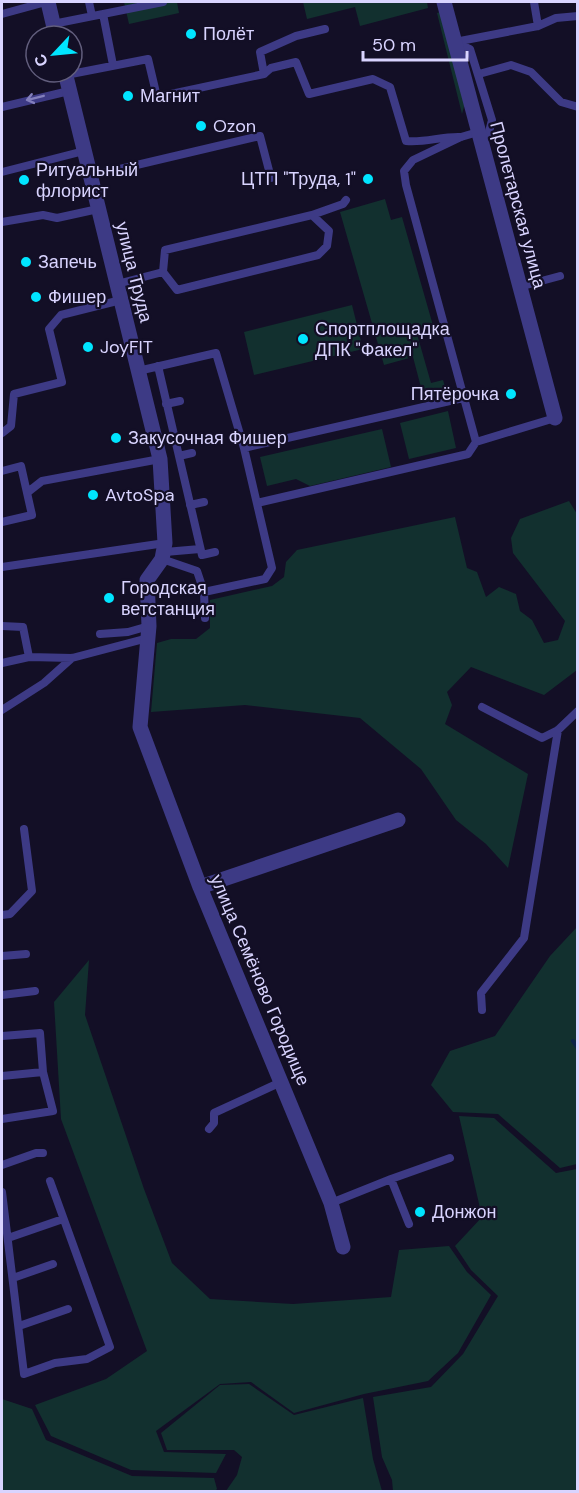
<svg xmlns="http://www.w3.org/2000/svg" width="579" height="1493" viewBox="0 0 579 1493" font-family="'DM Sans',sans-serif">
<rect width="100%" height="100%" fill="#130f26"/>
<path fill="#12302f" d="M 124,2 L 177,2 L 179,13 L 129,24 Z
M 303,2 L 427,2 L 428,8 L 360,26 L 355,7 L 307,19 Z
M 440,12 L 465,103 L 462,114 L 437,13 Z
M 385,199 L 391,220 L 402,217 L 434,329 L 417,334 L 431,383 L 443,380 L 447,393 L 424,399 L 413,357 L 384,365 L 340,212 Z
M 352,305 L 363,349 L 254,375 L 244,332 Z
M 448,411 L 456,448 L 409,459 L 400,423 Z
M 382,429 L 391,467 L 310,486 L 296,479 L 267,486 L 260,457 Z
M 569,501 L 577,514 L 577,670 L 544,695 L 471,667 L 447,692 L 452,705 L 445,724 L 528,774 L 508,868 L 486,844 L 456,820 L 421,769 L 360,718 L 245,705 L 151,712 L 157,643 L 171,639 L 196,639 L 210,628 L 210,600 L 272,586 L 284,577 L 286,562 L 297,550 L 455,517 L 467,568 L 477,572 L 486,597 L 499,587 L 516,594 L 520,611 L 532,620 L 544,643 L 558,640 L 565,621 L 513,553 L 511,538 L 520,519 Z
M 577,927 L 577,1164 L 560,1168 L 498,1114 L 453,1112 L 431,1085 L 450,1051 L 495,1036 L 550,956 Z
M 89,960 L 85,1015 L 144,1189 L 172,1263 L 210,1299 L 293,1304 L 391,1297 L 399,1250 L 449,1246 L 467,1272 L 491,1295 L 458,1353 L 428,1381 L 364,1394 L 294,1413 L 251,1382 L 220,1384 L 156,1431 L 164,1452 L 226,1454 L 216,1473 L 131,1470 L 51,1436 L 35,1405 L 106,1379 L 147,1351 L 61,1119 L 54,1002 Z
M 459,1116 L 494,1118 L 556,1173 L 577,1169 L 577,1491 L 393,1491 L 392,1480 L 382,1457 L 373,1397 L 431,1387 L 463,1354 L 498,1296 L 471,1270 L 455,1246 L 482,1217 Z
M 249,1384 L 294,1415 L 363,1398 L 373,1459 L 382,1491 L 226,1491 L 237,1475 L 242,1457 L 234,1450 L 167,1450 L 161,1433 L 220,1385 Z
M 2,1399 L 32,1409 L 46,1440 L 132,1476 L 214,1478 L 217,1489 L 214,1492 L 2,1491 Z"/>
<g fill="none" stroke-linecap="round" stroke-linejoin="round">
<path stroke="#0c2248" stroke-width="4" d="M 573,1041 L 578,1048"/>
<path stroke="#3d3a85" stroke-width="8" d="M 89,2 L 92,16
M 2,14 L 46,2
M 103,14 L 113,65
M 53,24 L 163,2
M 538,26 L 556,18 L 578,16
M 455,42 L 470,49 L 492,120 L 489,132 L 482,143
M 455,42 L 538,26 L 534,2
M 264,74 L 260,52 L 296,36 L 325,29
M 479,74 L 511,65 L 531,72 L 561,102 L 578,107
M 66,75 L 148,59 L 157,97 L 264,74 L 271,68 L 296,62 L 309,94 L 373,79 L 390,87 L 406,141 C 425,143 442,136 461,137
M 2,107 L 69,91
M 2,172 L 84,151
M 90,176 L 260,136 L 271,178
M 312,215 L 343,204 L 346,200
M 2,222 L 43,215 L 57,218 L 98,209
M 117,284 L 163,272 L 165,250 L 312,215 L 329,231 L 327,246 L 318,255 L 177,290 L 163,272
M 519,287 L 560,276
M 158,366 L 202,555 L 215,552
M 138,371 L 216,353 L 244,448 L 272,568 L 265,579 L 204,592 L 197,571 L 162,559
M 166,404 L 180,401
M 2,433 L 11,426 L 14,394 L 62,382 L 49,329 L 61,315 L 121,300
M 476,442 L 406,185 L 404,171 L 413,160 L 461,137 L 478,132
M 244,448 L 463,398
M 179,456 L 192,453
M 2,471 L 21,466 L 32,515 L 2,522
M 28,492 L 42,481 L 160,459
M 257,503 L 468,454 L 476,442 L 555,418
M 190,505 L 204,502
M 165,552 L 200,549
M 2,567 L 165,543
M 204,592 L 205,618
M 2,626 L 23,627 L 29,657
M 100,634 L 128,632 L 149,626
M 2,663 L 29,657 L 72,658 L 148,638
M 482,707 L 542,738 L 558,730 L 578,711
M 2,710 L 44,683 L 72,658
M 2,915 L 10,914 L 32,891 L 24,829
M 2,956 L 26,954
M 2,995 L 35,991
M 482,1010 L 481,993 L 524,938 L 558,730
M 2,1036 L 40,1033 L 43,1072
M 2,1076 L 43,1072 L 53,1111 L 2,1119
M 209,1129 L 214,1123 L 214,1113 L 281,1082
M 2,1165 L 36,1153 L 43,1153
M 391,1179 L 409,1224
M 2,1192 L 24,1374 L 55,1363 L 87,1359 L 110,1347 L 50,1181
M 331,1203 L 391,1179 L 450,1158
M 8,1238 L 63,1219
M 13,1278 L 53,1264
M 19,1326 L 68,1309"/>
<path stroke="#3d3a85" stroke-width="15" d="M 48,2 L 56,36
M 444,2 L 555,418
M 65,72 L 160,459 L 165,543 L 162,559 L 147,580 L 149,626 L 140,727 L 200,887 L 331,1203 L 343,1247
M 200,887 L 398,820"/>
</g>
<defs><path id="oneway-shaft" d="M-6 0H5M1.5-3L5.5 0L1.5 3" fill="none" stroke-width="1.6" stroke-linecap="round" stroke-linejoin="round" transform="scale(1.5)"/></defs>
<use stroke="#837fbc" href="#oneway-shaft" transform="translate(35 98) rotate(166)"/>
<g fill="#00e5ff" stroke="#130f26" stroke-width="2">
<circle cx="191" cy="34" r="6"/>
<circle cx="128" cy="96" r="6"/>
<circle cx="201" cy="126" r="6"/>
<circle cx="368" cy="179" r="6"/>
<circle cx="24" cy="180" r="6"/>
<circle cx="26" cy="262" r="6"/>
<circle cx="36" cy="297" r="6"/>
<circle cx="303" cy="339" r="6"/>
<circle cx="88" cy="347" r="6"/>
<circle cx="511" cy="394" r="6"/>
<circle cx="116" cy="438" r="6"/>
<circle cx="93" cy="495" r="6"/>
<circle cx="109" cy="598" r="6"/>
<circle cx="420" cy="1212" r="6"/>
</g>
<g text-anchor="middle" stroke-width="4.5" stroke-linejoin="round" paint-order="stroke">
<g font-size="18" fill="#d9d4ff" stroke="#130f26" text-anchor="start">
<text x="203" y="40">Полёт</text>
<text x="140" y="102">Магнит</text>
<text x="213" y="132">Ozon</text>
<text x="36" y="176">Ритуальный<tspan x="36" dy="21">флорист</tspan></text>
<text x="356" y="185" text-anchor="end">ЦТП "Труда, 1"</text>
<text x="38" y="268">Запечь</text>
<text x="48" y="303">Фишер</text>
<text x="315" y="335">Спортплощадка<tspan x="315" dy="21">ДПК "Факел"</tspan></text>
<text x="100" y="353">JoyFIT</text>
<text x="499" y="400" text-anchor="end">Пятёрочка</text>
<text x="128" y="444">Закусочная Фишер</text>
<text x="105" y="501">AvtoSpa</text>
<text x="121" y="594">Городская<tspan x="121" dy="21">ветстанция</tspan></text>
<text x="432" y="1218">Донжон</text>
</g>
<g font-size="18" fill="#d9d4ff" stroke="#130f26">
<text transform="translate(518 205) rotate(75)" y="6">Пролетарская улица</text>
<text transform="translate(134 272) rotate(76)" y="6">улица Труда</text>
<text transform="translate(260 980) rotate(67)" y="6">улица Семёново Городище</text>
</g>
</g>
<rect width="579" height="1493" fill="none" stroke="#d9d4ff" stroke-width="6"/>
<g transform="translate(54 54) rotate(244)"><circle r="28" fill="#130f26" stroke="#625e7d" stroke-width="1.5"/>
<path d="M0-4.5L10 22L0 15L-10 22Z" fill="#00e5ff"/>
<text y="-9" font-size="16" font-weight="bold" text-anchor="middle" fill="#d9d4ff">С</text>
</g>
<path d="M363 51v9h104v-9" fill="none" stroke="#d9d4ff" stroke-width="3"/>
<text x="372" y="51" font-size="18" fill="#d9d4ff" stroke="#130f26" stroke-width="4.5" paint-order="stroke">50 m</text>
</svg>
